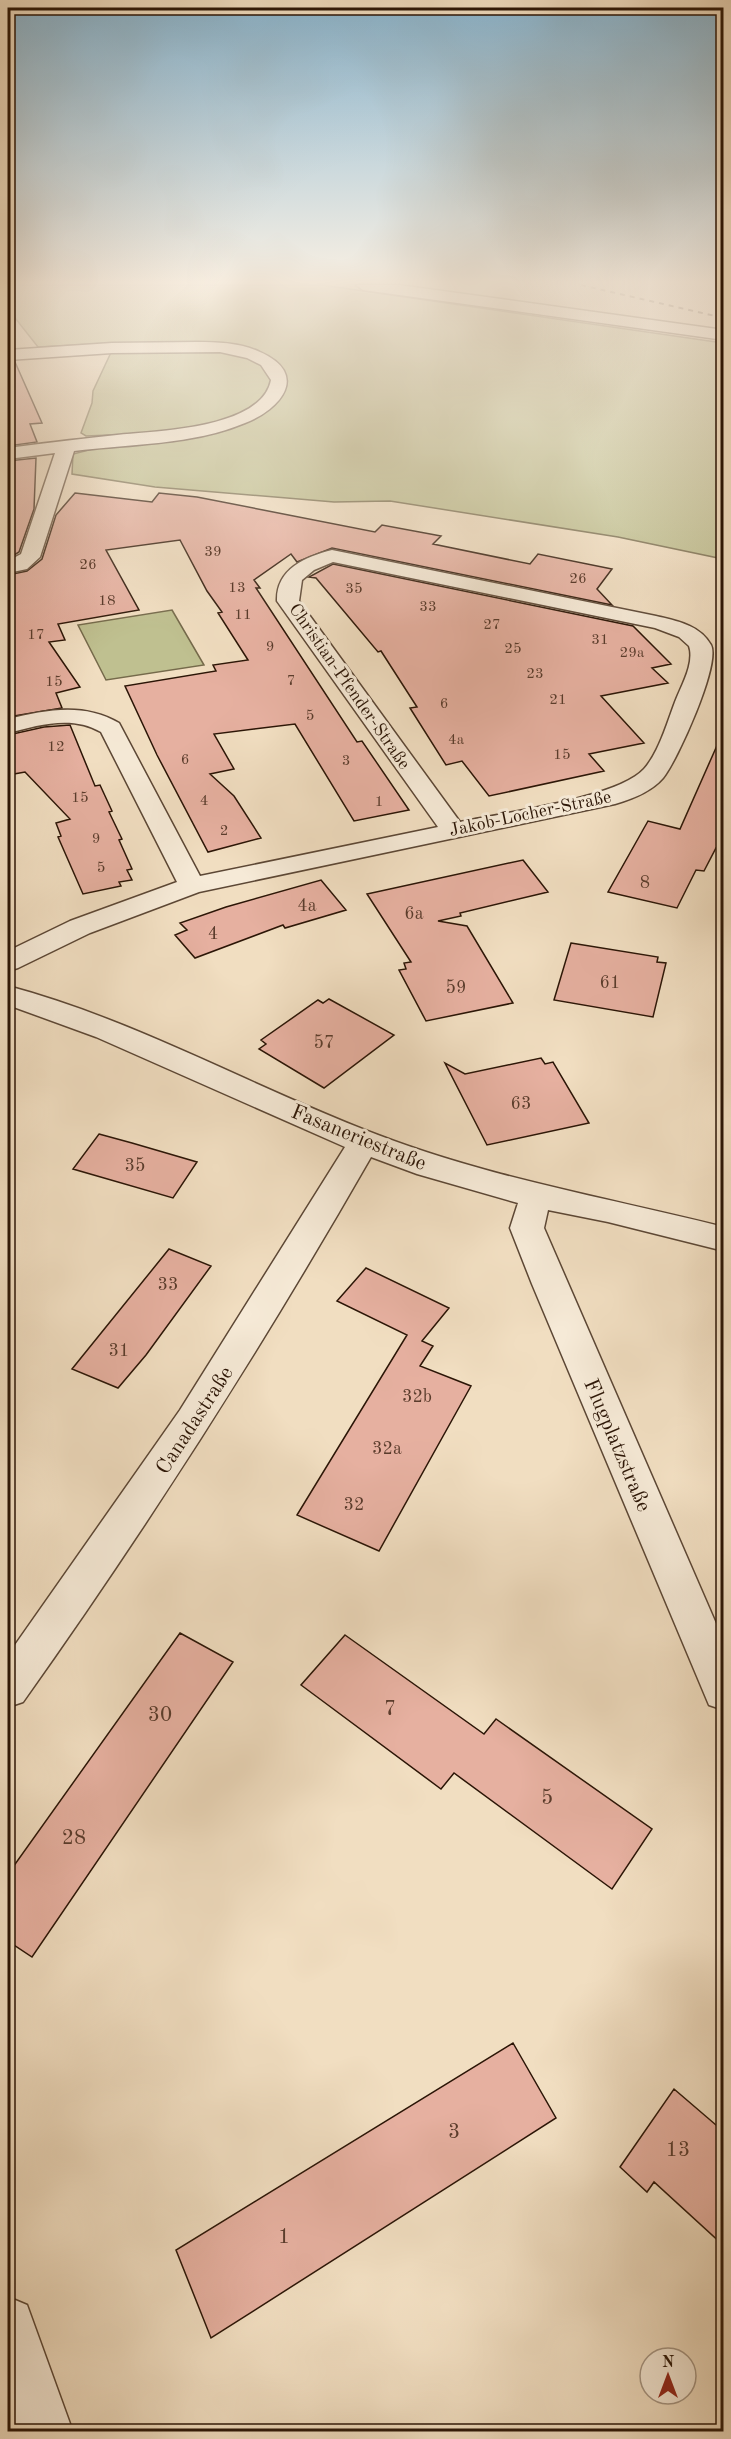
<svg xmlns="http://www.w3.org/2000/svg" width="731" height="2439" viewBox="0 0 731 2439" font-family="'Old Standard TT',serif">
<rect width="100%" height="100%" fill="#f1dec1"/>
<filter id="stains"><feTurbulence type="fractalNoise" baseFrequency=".00333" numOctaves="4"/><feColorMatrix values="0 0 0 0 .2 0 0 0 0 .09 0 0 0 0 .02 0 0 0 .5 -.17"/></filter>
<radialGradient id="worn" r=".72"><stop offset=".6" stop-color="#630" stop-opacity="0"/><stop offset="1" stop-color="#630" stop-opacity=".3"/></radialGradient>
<path fill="#bfc090" stroke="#756a4b" stroke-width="1.5" d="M 8,285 L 322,285 L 723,343 L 723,559 L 618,537 L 390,501 L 334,502 L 287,498 L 155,487 L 72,474 L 73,454 L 156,433 L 86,436 L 81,433 L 92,403 L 93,391 L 114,346 L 110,343 L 38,347 L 8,309 Z
M 172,610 L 204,665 L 106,680 L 78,625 Z"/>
<path fill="#e6b0a0" stroke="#2b1506" stroke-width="1.5" d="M 8,362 L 15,362 L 42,423 L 30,424 L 37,442 L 8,446 Z
M 36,458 L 34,509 L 19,552 L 8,559 L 8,461 Z
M 75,493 L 152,502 L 159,493 L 197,497 L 375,532 L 382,525 L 441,536 L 433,544 L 530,564 L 538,554 L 612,569 L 597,589 L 612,605 L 332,548 L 297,562 L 291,554 L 254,580 L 260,588 L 256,588 L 357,742 L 362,741 L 409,810 L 354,821 L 295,724 L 214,734 L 234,769 L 210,774 L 234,796 L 261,838 L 208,852 L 157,755 L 125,686 L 216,671 L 213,665 L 248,660 L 218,613 L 222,612 L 207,591 L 180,540 L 106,550 L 139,610 L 58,624 L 65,640 L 49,642 L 80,687 L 56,693 L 62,708 L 8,717 L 8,575 L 27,571 L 42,559 L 56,515 Z
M 333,564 L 633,626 L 671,664 L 652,668 L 668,683 L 601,696 L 644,743 L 589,754 L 604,771 L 489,796 L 462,761 L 446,765 L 410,708 L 417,707 L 381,651 L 378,652 L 316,578 L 309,577 Z
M 70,725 L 95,786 L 100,785 L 112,811 L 109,812 L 122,839 L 119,840 L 132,869 L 127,870 L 132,880 L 119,882 L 121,886 L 83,894 L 58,837 L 61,836 L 56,823 L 70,819 L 25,772 L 8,775 L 8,735 L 44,727 Z
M 723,732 L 723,850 L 716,848 L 704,871 L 696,870 L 677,908 L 608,892 L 648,821 L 680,829 Z
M 523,860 L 548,892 L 460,913 L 461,916 L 438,921 L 467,926 L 513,1003 L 426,1021 L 399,970 L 406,969 L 404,963 L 411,962 L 367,894 Z
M 321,880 L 346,910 L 285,928 L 283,925 L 195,958 L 175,935 L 187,930 L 180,923 L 226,907 Z
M 571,943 L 658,957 L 657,962 L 666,963 L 653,1017 L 554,1000 Z
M 329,999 L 394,1035 L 324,1088 L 259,1049 L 266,1044 L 261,1040 L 318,1000 L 323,1003 Z
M 541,1058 L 545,1064 L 553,1062 L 589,1123 L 487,1145 L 445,1063 L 465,1074 Z
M 99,1134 L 132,1143 L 197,1162 L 173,1198 L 73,1169 Z
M 169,1249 L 211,1266 L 146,1355 L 118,1388 L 72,1369 Z
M 366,1268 L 449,1308 L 422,1341 L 433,1346 L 420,1366 L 471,1386 L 379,1551 L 297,1515 L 407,1335 L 337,1301 Z
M 180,1633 L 233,1662 L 32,1957 L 8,1941 L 8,1874 Z
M 345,1635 L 484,1734 L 496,1719 L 652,1829 L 612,1889 L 454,1773 L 441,1789 L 301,1685 Z
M 513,2043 L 556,2118 L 211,2338 L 176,2250 Z
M 674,2089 L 723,2131 L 723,2245 L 654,2182 L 647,2192 L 620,2167 Z"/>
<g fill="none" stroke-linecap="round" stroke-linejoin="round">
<g stroke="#5c4735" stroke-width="3">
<path id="minor" d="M 356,285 L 399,285 L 724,330 L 724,340 L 363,290 Z
M 197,342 C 219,342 241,343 260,352 C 310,374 281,409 245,423 C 193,445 130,444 74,451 L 40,557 L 27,569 L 8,573 L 8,561 L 21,554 L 55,453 L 8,459 L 8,448 C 44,443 80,439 117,435 C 156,431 262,429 271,380 L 261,365 L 247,358 L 220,352 L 112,353 L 8,360 L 8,350 L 112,343 Z
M 332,550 L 656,616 C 677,621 700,625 711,645 C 721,664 677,761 663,778 C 651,792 632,799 615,804 L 199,892 L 90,933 L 18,968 L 8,971 L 8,951 L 70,921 L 177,882 L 101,732 C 72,715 39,725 8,733 L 8,719 C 46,710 83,702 119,723 L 200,876 L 438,827 L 277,601 C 276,569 305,557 332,550 ZM 333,562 L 655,628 L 679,637 L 689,646 C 695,663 681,686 675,702 C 667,723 659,752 644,769 C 618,798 502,813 460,822 L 299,601 L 302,580 L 314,570 Z
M 8,986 C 136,1020 254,1088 378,1135 C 490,1178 608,1198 724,1227 L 724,1251 L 608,1222 L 548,1210 L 544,1228 L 724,1642 L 724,1710 L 709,1705 L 532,1284 L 510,1228 L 518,1203 L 417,1174 L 371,1157 C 264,1344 148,1526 23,1702 L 8,1707 L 8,1655 L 180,1410 L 345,1147 L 96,1037 L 8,1005 Z
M 8,2297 L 27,2305 L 73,2432 L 17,2432 L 8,2404 Z"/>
</g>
<use href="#minor" fill="#f6ead7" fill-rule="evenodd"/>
<path stroke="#2b1506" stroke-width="2" stroke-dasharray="5 5" stroke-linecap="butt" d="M 581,285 L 724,318"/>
</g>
<linearGradient id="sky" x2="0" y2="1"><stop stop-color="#89b7d3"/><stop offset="0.45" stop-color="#f9f0e3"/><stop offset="1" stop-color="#f9f0e3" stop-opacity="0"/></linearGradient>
<rect width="731" height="627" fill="url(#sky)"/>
<g text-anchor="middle" stroke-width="6" stroke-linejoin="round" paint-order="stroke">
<g font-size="15" fill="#5a3c2c">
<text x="213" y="556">39</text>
<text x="88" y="569">26</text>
<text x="578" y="583">26</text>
<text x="237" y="592">13</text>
<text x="354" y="593">35</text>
<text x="107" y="605">18</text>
<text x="428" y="611">33</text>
<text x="243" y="619">11</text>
<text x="492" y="629">27</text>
<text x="36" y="639">17</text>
<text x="600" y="644">31</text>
<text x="270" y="651">9</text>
<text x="513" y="653">25</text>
<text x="632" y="657">29a</text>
<text x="535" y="678">23</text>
<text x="291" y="685">7</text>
<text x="54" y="686">15</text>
<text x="558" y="704">21</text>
<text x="444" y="708">6</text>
<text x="310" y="720">5</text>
<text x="456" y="744">4a</text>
<text x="56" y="751">12</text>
<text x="562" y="759">15</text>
<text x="185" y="764">6</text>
<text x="346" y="765">3</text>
<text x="80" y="802">15</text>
<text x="204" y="805">4</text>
<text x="379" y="806">1</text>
<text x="224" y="835">2</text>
<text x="96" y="843">9</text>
<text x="101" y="872">5</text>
</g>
<g font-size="18" fill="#2b1506" stroke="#f6ead7">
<text transform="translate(350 686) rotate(55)" y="6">Christian-Pfender-Straße</text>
<text transform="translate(530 813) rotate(-12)" y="6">Jakob-Locher-Straße</text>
</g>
<g font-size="18" fill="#5a3c2c">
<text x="645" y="888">8</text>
<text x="307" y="911">4a</text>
<text x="414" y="919">6a</text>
<text x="213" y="939">4</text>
<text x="610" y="988">61</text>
<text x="456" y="993">59</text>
<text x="324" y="1048">57</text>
<text x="521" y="1109">63</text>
<text x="135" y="1171">35</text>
<text x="168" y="1290">33</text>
<text x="119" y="1356">31</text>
<text x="417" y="1402">32b</text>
<text x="387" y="1454">32a</text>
<text x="354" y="1510">32</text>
</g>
<g font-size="21" fill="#2b1506" stroke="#f6ead7">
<text transform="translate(359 1137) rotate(22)" y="7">Fasaneriestraße</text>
<text transform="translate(194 1420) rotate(-57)" y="7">Canadastraße</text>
<text transform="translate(618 1445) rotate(67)" y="7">Flugplatzstraße</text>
</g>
<g font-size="21" fill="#5a3c2c">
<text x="390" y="1715">7</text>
<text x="160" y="1721">30</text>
<text x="547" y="1804">5</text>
<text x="74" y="1844">28</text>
<text x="454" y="2138">3</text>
<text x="678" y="2156">13</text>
<text x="284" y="2243">1</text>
</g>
</g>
<rect width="731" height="2439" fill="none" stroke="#f1dec1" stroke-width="30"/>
<rect x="9" y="9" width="713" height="2421" fill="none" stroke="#2b1506" stroke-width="3"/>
<rect x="15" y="15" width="701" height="2409" fill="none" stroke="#2b1506" stroke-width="1.5"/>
<g transform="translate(668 2376)"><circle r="28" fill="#f6ead7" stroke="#a59583" stroke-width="1.5"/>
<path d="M0-4.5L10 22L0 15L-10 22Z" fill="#8f2418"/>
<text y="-9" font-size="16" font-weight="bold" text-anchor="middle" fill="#2b1506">N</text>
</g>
<rect width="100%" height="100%" filter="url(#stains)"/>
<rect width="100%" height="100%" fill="url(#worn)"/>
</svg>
